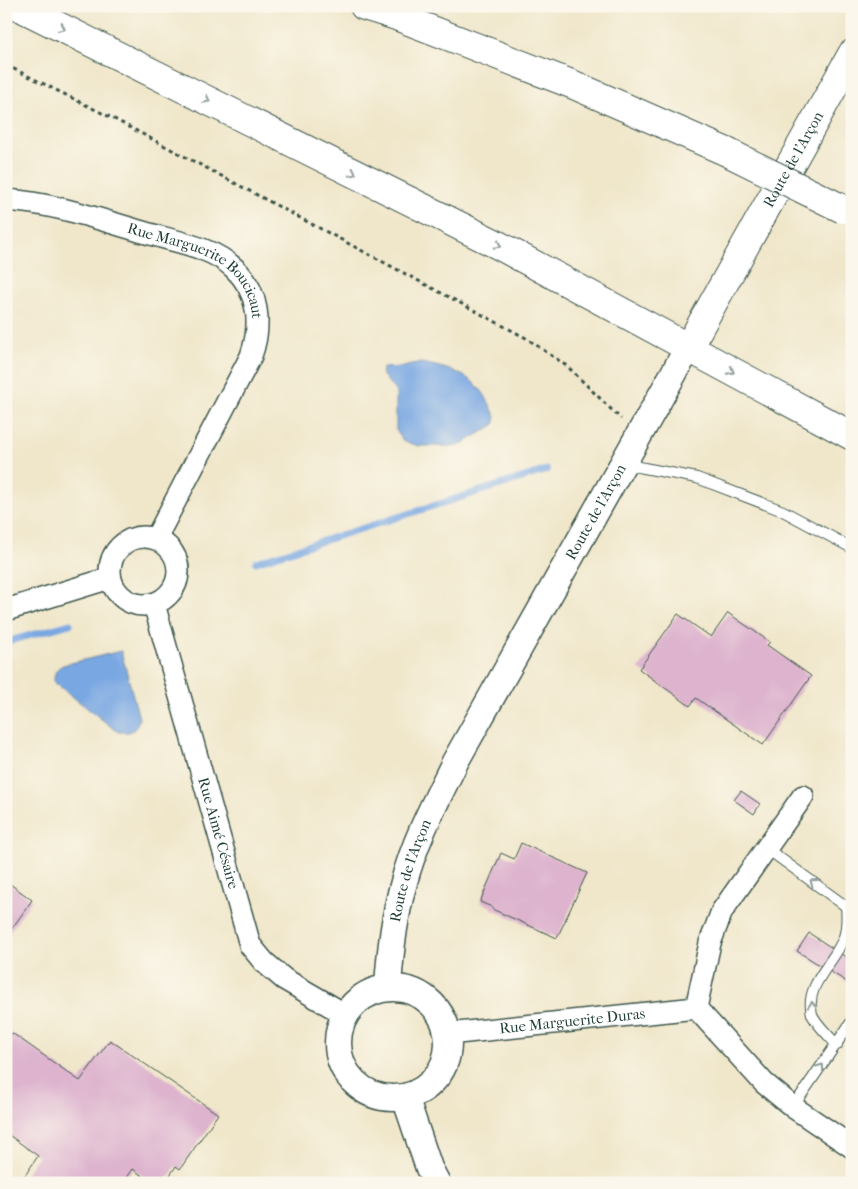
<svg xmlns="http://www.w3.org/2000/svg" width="858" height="1189" viewBox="0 0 858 1189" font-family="'IM FELL French Canon',serif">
<rect width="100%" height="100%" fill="#fbf7ec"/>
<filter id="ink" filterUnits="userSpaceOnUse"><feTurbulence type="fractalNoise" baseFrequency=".02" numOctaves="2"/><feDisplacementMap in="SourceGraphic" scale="10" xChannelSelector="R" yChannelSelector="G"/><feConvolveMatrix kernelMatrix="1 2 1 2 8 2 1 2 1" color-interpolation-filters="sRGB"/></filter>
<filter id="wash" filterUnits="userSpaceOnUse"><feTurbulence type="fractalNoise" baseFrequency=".0096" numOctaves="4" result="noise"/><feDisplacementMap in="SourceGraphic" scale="20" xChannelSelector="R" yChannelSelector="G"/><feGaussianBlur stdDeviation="1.12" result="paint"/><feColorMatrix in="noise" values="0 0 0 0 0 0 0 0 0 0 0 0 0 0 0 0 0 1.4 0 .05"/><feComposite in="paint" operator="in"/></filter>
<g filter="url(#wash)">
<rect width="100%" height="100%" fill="#f0e7cb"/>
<path fill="#79a7e2" stroke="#4c728b" d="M 421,363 C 441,367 463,371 478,387 C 486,394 491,408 496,417 L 494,425 L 458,446 L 419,446 L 403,441 L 396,430 L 396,392 L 381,373 L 383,368 L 402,367 Z
M 121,651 L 139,718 L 136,728 L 129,732 L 118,732 L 54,682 C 54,674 55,669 63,665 Z"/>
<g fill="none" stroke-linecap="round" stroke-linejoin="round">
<path stroke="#79a7e2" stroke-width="7" d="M 256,562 L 547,470
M 6,642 L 70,624"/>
</g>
<g id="blocks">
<path fill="#ddb3ce" d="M 728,613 L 770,642 L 767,645 L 811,676 L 763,745 L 696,698 L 690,706 L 639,669 L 678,614 L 711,637 Z
M 741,791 L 760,804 L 754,814 L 734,800 Z
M 521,843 L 587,873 L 557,938 L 492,909 L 492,907 L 480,902 L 501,853 L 514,859 Z
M 6,881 L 32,900 L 6,937 Z
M 809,933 L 852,961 L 852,985 L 797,951 Z
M 12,1033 L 80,1081 L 110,1040 L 218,1114 L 180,1169 L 176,1166 L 165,1183 L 152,1183 L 133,1169 L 123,1183 L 20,1183 L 38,1156 L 6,1133 L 6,1041 Z"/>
</g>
</g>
<g filter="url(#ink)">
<use href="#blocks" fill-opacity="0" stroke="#3e564b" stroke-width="1"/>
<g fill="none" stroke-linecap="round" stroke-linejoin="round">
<g stroke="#3e564b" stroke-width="12">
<path id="service" d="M 623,464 L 697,478 L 783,511 L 852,548
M 766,848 L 851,910
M 837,1045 C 831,1038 815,1023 812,1014 C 804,984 835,963 844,937 C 847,927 847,917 846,906
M 793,1107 L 852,1021"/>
</g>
<g stroke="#3e564b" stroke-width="24">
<g id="minor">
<path id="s1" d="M 6,200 C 53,203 98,219 143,232 C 172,241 211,246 234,268 C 259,291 262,325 251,356 L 156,538"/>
<circle cx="144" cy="571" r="34"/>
<path id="s2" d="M 154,604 L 250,945 L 264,962 L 284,979 L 346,1015"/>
<path d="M 6,610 L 110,578"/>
<path d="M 696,1008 L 710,943 L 722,911 L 803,796"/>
<path id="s3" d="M 448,1034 L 696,1008 L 764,1083 L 793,1107 L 852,1147"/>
</g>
</g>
<g stroke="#3e564b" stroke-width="29">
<g id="tertiary">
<path id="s4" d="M 388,988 C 390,952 394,917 404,882 C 415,840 436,801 455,762 L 688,348"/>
<circle cx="393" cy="1043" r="55"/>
<path d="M 405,1097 L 429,1168 L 437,1183"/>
</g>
</g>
<g stroke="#3e564b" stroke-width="30">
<g id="secondary">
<path id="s5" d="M 688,348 L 852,54"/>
</g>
</g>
<g stroke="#3e564b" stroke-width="30">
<path id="trunk" d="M 18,6 L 498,245 L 852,436
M 364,6 L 396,16 L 574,85 L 727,152"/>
</g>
<path stroke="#3e564b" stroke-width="3" stroke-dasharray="4 4" stroke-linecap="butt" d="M 6,65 L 118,121 L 526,338 L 567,366 L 621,419"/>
<use href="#service" stroke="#fff" stroke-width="10"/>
<use href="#minor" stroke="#fff" stroke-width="21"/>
<use href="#tertiary" stroke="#fff" stroke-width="26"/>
<use href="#secondary" stroke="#fff" stroke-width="28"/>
<use href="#trunk" stroke="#fff" stroke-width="28"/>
<g stroke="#3e564b" stroke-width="30" stroke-linecap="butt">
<path id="trunk-bridge" d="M 727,152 L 843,209"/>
</g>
<use href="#trunk-bridge" stroke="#fff" stroke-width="28"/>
</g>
<defs><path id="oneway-chevron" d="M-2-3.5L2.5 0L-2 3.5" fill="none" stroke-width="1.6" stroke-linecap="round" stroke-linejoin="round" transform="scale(1.25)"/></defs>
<g stroke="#8f9e9a">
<use href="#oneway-chevron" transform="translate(62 28) rotate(26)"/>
<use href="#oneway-chevron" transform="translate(207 100) rotate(26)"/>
<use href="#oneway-chevron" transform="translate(353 173) rotate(26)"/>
<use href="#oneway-chevron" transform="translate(498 245) rotate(27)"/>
<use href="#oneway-chevron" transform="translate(731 371) rotate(28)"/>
<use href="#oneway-chevron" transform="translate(813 882) rotate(-144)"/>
<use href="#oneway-chevron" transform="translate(812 1005) rotate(-93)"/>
<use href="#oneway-chevron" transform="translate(821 1067) rotate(-55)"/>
</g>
</g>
<g text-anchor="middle" stroke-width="5" stroke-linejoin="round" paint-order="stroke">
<g font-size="15" fill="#1f3d34" stroke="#fbf7ec">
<text dy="5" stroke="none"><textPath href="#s5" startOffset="216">Route de l’Arçon</textPath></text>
<text dy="5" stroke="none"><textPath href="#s1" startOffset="211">Rue Marguerite Boucicaut</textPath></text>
<text dy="5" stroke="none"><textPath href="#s4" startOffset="525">Route de l’Arçon</textPath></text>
<text dy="5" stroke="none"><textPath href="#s2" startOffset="238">Rue Aimé Césaire</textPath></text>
<text dy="5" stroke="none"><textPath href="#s4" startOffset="120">Route de l’Arçon</textPath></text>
<text dy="5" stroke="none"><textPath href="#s3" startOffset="125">Rue Marguerite Duras</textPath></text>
</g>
</g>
<rect width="858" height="1189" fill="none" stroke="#fbf7ec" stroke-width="25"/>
</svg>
